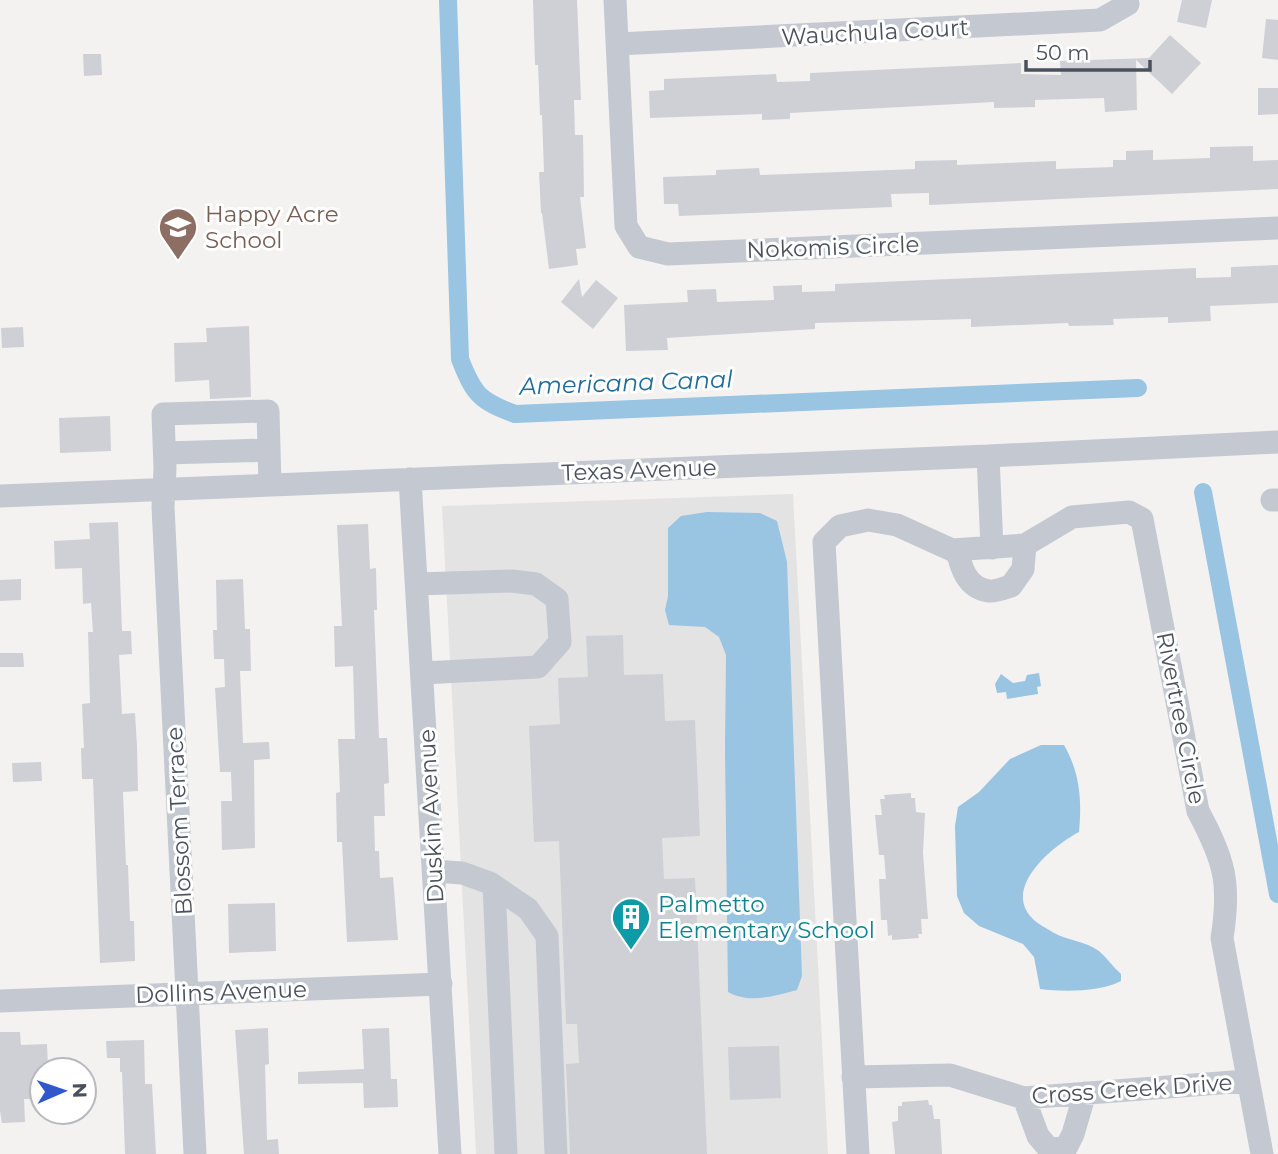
<svg xmlns="http://www.w3.org/2000/svg" width="1278" height="1154" viewBox="0 0 1278 1154" font-family="Montserrat,sans-serif">
<rect width="100%" height="100%" fill="#f3f2f1"/>
<path fill="#e4e3e3" d="M 793,494 L 828,1154 L 476,1154 L 442,506 Z"/>
<path fill="#99c4e2" d="M 707,512 L 760,513 L 777,521 L 787,562 L 802,976 L 797,990 C 775,996 749,1004 728,992 L 725,749 L 726,655 L 719,637 L 705,627 L 669,625 L 665,610 L 668,596 L 668,528 L 681,516 Z
M 1039,673 L 1041,686 L 1037,687 L 1038,694 L 1007,699 L 1006,692 L 997,693 L 995,684 L 1001,674 L 1013,683 L 1025,681 L 1027,675 Z
M 1041,745 L 1064,745 C 1080,773 1082,800 1079,832 C 1054,845 1002,887 1032,918 C 1037,924 1048,929 1054,933 C 1069,941 1085,941 1099,951 C 1107,958 1113,967 1121,974 L 1121,981 C 1101,992 1063,992 1040,989 L 1034,957 L 1023,944 L 979,926 L 964,913 L 957,896 L 955,826 L 958,807 L 979,792 L 1010,759 Z"/>
<g fill="none" stroke-linecap="round" stroke-linejoin="round">
<path stroke="#99c4e2" stroke-width="18" d="M 448,0 L 460,359 C 474,395 480,401 515,414 L 1138,388
M 1203,492 L 1278,894"/>
</g>
<path fill="#cfd0d5" d="M 533,0 L 577,0 L 581,100 L 574,100 L 575,135 L 583,135 L 584,197 L 580,197 L 586,248 L 576,249 L 578,265 L 549,269 L 542,213 L 541,213 L 539,172 L 544,172 L 542,115 L 540,115 L 538,65 L 535,65 Z
M 1182,0 L 1212,0 L 1206,28 L 1177,22 Z
M 1266,19 L 1278,20 L 1278,60 L 1262,58 Z
M 1170,35 L 1201,63 L 1172,94 L 1136,60 L 1137,110 L 1105,112 L 1104,98 L 1035,100 L 1035,107 L 994,108 L 994,102 L 790,113 L 790,119 L 762,120 L 762,114 L 650,118 L 649,91 L 664,90 L 664,79 L 776,74 L 777,82 L 810,81 L 810,73 L 1021,63 L 1021,74 L 1061,75 L 1060,61 L 1149,58 Z
M 83,54 L 101,54 L 102,75 L 84,76 Z
M 1258,88 L 1278,88 L 1278,114 L 1258,115 Z
M 1253,146 L 1253,161 L 1278,160 L 1278,189 L 929,205 L 929,193 L 891,194 L 892,207 L 679,216 L 678,204 L 664,204 L 663,177 L 716,175 L 716,170 L 759,168 L 760,175 L 865,171 L 915,169 L 915,161 L 957,160 L 957,165 L 1056,161 L 1056,169 L 1113,167 L 1113,160 L 1126,160 L 1126,151 L 1153,150 L 1153,160 L 1210,158 L 1210,147 Z
M 1278,265 L 1278,303 L 1210,306 L 1211,321 L 1168,323 L 1168,317 L 1113,319 L 1114,325 L 1069,326 L 1068,323 L 971,327 L 971,319 L 815,323 L 815,329 L 667,338 L 668,350 L 626,351 L 624,305 L 688,302 L 687,290 L 716,289 L 717,302 L 774,300 L 773,286 L 802,285 L 802,292 L 835,291 L 835,284 L 1196,268 L 1196,278 L 1231,277 L 1231,267 Z
M 579,279 L 582,297 L 596,280 L 618,298 L 593,329 L 561,302 Z
M 249,326 L 251,397 L 210,399 L 209,380 L 175,382 L 174,343 L 207,342 L 206,328 Z
M 23,327 L 24,347 L 2,348 L 1,328 Z
M 110,416 L 111,451 L 60,453 L 59,418 Z
M 118,522 L 122,631 L 131,631 L 132,654 L 119,655 L 122,714 L 135,713 L 137,746 L 138,791 L 123,792 L 126,865 L 128,865 L 130,921 L 134,921 L 135,961 L 100,963 L 93,779 L 82,779 L 81,748 L 84,748 L 82,704 L 90,703 L 88,632 L 93,632 L 91,603 L 83,604 L 82,568 L 55,569 L 54,541 L 90,539 L 89,523 Z
M 368,524 L 370,569 L 376,568 L 377,610 L 374,610 L 379,738 L 387,738 L 389,783 L 384,784 L 385,816 L 374,816 L 375,851 L 379,851 L 380,878 L 393,877 L 398,940 L 347,942 L 342,842 L 337,842 L 336,793 L 340,792 L 338,739 L 355,739 L 353,666 L 335,667 L 334,626 L 342,626 L 337,525 Z
M 21,579 L 21,600 L 0,601 L 0,580 Z
M 243,579 L 245,629 L 250,629 L 251,671 L 240,671 L 243,743 L 269,742 L 270,759 L 254,760 L 255,848 L 222,850 L 221,801 L 232,801 L 231,772 L 220,772 L 215,688 L 225,687 L 224,659 L 214,659 L 213,630 L 217,630 L 216,580 Z
M 623,635 L 624,675 L 663,674 L 665,721 L 695,720 L 700,836 L 662,838 L 664,879 L 695,878 L 707,1154 L 570,1154 L 566,1064 L 579,1063 L 577,1024 L 566,1024 L 559,841 L 534,842 L 529,726 L 560,724 L 558,678 L 588,677 L 586,636 Z
M 0,653 L 23,653 L 24,667 L 0,667 Z
M 41,762 L 42,781 L 13,782 L 12,763 Z
M 911,793 L 911,798 L 915,798 L 916,812 L 925,813 L 923,853 L 928,919 L 921,919 L 922,934 L 918,934 L 919,938 L 892,940 L 892,935 L 888,936 L 887,920 L 881,920 L 879,879 L 886,879 L 884,855 L 879,855 L 875,815 L 882,815 L 880,799 L 885,799 L 884,795 Z
M 275,903 L 276,951 L 229,953 L 228,904 Z
M 268,1028 L 269,1064 L 265,1065 L 267,1140 L 278,1139 L 279,1154 L 244,1154 L 235,1030 Z
M 389,1028 L 391,1079 L 397,1079 L 398,1107 L 364,1108 L 363,1083 L 298,1084 L 298,1072 L 364,1069 L 362,1029 Z
M 0,1032 L 20,1032 L 21,1045 L 47,1044 L 48,1067 L 42,1067 L 42,1099 L 24,1099 L 25,1122 L 2,1123 L 0,1111 Z
M 144,1040 L 145,1084 L 152,1084 L 156,1154 L 125,1154 L 122,1072 L 120,1072 L 120,1058 L 107,1058 L 106,1041 Z
M 779,1046 L 781,1098 L 730,1100 L 728,1047 Z
M 928,1100 L 929,1105 L 932,1105 L 934,1119 L 940,1119 L 942,1154 L 895,1154 L 892,1122 L 898,1121 L 898,1106 L 902,1106 L 902,1102 Z"/>
<g fill="none" stroke-linecap="round" stroke-linejoin="round">
<path stroke="#c4c9d1" stroke-width="23" d="M 615,0 L 626,226 L 639,247 L 668,254 L 1278,228
M 618,44 L 1100,20 L 1128,4
M 165,453 L 269,450
M 988,456 L 992,548
M 410,479 L 450,1154
M 0,496 L 988,456 L 1278,442
M 1272,500 L 1278,500
M 957,550 C 961,568 967,588 989,591 C 995,592 1005,588 1011,586 L 1023,569 L 1025,545
M 417,584 L 512,581 L 536,584 L 557,599 L 560,642 L 538,667 L 422,673
M 434,871 L 462,873 L 490,883 L 528,909 L 547,936 L 556,1154
M 494,886 L 506,1154
M 0,1001 L 441,984
M 853,1077 L 950,1075 L 1024,1098 L 1246,1081
M 1024,1098 L 1038,1136 L 1049,1149 L 1066,1148 L 1073,1134 L 1085,1093
M 195,1154 L 163,507 L 165,469 L 163,414 L 268,411 L 270,485
M 858,1154 L 824,542 L 840,526 L 868,520 L 897,525 L 952,550 L 1025,545 L 1072,517 L 1129,512 L 1142,519 L 1198,811 C 1224,860 1231,882 1222,938 L 1262,1154"/>
</g>
<defs>
<g id="school-pin" transform="scale(2.0125)"><path d="M0 17L-7.5 6A9.5 9.5 0 1 1 7.5 6Z" fill="#8d6e63" stroke="#fff"/><path d="M0-5L7-2L0 1L-7-2ZM-4 1L0 2.5L4 1V4Q0 6-4 4Z" fill="#fff"/></g>
<g id="building-pin" transform="scale(2.0125)"><path d="M0 17L-7.5 6A9.5 9.5 0 1 1 7.5 6Z" fill="#0f9aa8" stroke="#fff"/><path d="M-4-6H4V6H1V3H-1V6H-4ZM-2.5-4.3h1.7v1.8h-1.7ZM.8-4.3h1.7v1.8H.8ZM-2.5-1h1.7V.8h-1.7ZM.8-1h1.7V.8H.8Z" fill="#fff"/></g>
</defs>
<g fill-rule="evenodd">
<use href="#school-pin" x="178" y="227"/>
<use href="#building-pin" x="631" y="917"/>
</g>
<g text-anchor="middle" stroke-width="6" stroke-linejoin="round" paint-order="stroke">
<g font-size="23" fill="#4b515c" stroke="#fff">
<text transform="translate(875 32) rotate(-3)" y="8">Wauchula Court</text>
<text transform="translate(833 247) rotate(-2)" y="8">Nokomis Circle</text>
<text transform="translate(639 470) rotate(-2)" y="8">Texas Avenue</text>
<text transform="translate(1181 718) rotate(79)" y="8">Rivertree Circle</text>
<text transform="translate(431 816) rotate(-93)" y="8">Duskin Avenue</text>
<text transform="translate(179 821) rotate(-93)" y="8">Blossom Terrace</text>
<text transform="translate(221 992) rotate(-2)" y="8">Dollins Avenue</text>
<text transform="translate(1132 1089) rotate(-4)" y="8">Cross Creek Drive</text>
</g>
<g font-size="23" fill="#785e54" stroke="#fff" text-anchor="start">
<text x="205" y="222">Happy Acre<tspan x="205" dy="26">School</tspan></text>
</g>
<g font-size="23" fill="#0d838f" stroke="#fff" text-anchor="start">
<text x="658" y="912">Palmetto<tspan x="658" dy="26">Elementary School</tspan></text>
</g>
<g font-size="24" font-style="italic" fill="#1f699b" stroke="#fff">
<text transform="translate(626 383) rotate(-2)" y="8">Americana Canal</text>
</g>
</g>
<g transform="translate(63 1091) rotate(88)"><circle r="33" fill="#ffffff" stroke="#b7b9be" stroke-width="2"/>
<path d="M0-5L12 26L0 18L-12 26Z" fill="#3157cd"/>
<text y="-10" font-size="19" font-weight="bold" text-anchor="middle" fill="#4b515c">N</text>
</g>
<path d="M1026 60v10h124v-10" fill="none" stroke="#4b515c" stroke-width="3.5"/>
<text x="1036" y="60" font-size="21" fill="#4b515c" stroke="#ffffff" stroke-width="5" paint-order="stroke">50 m</text>
</svg>
